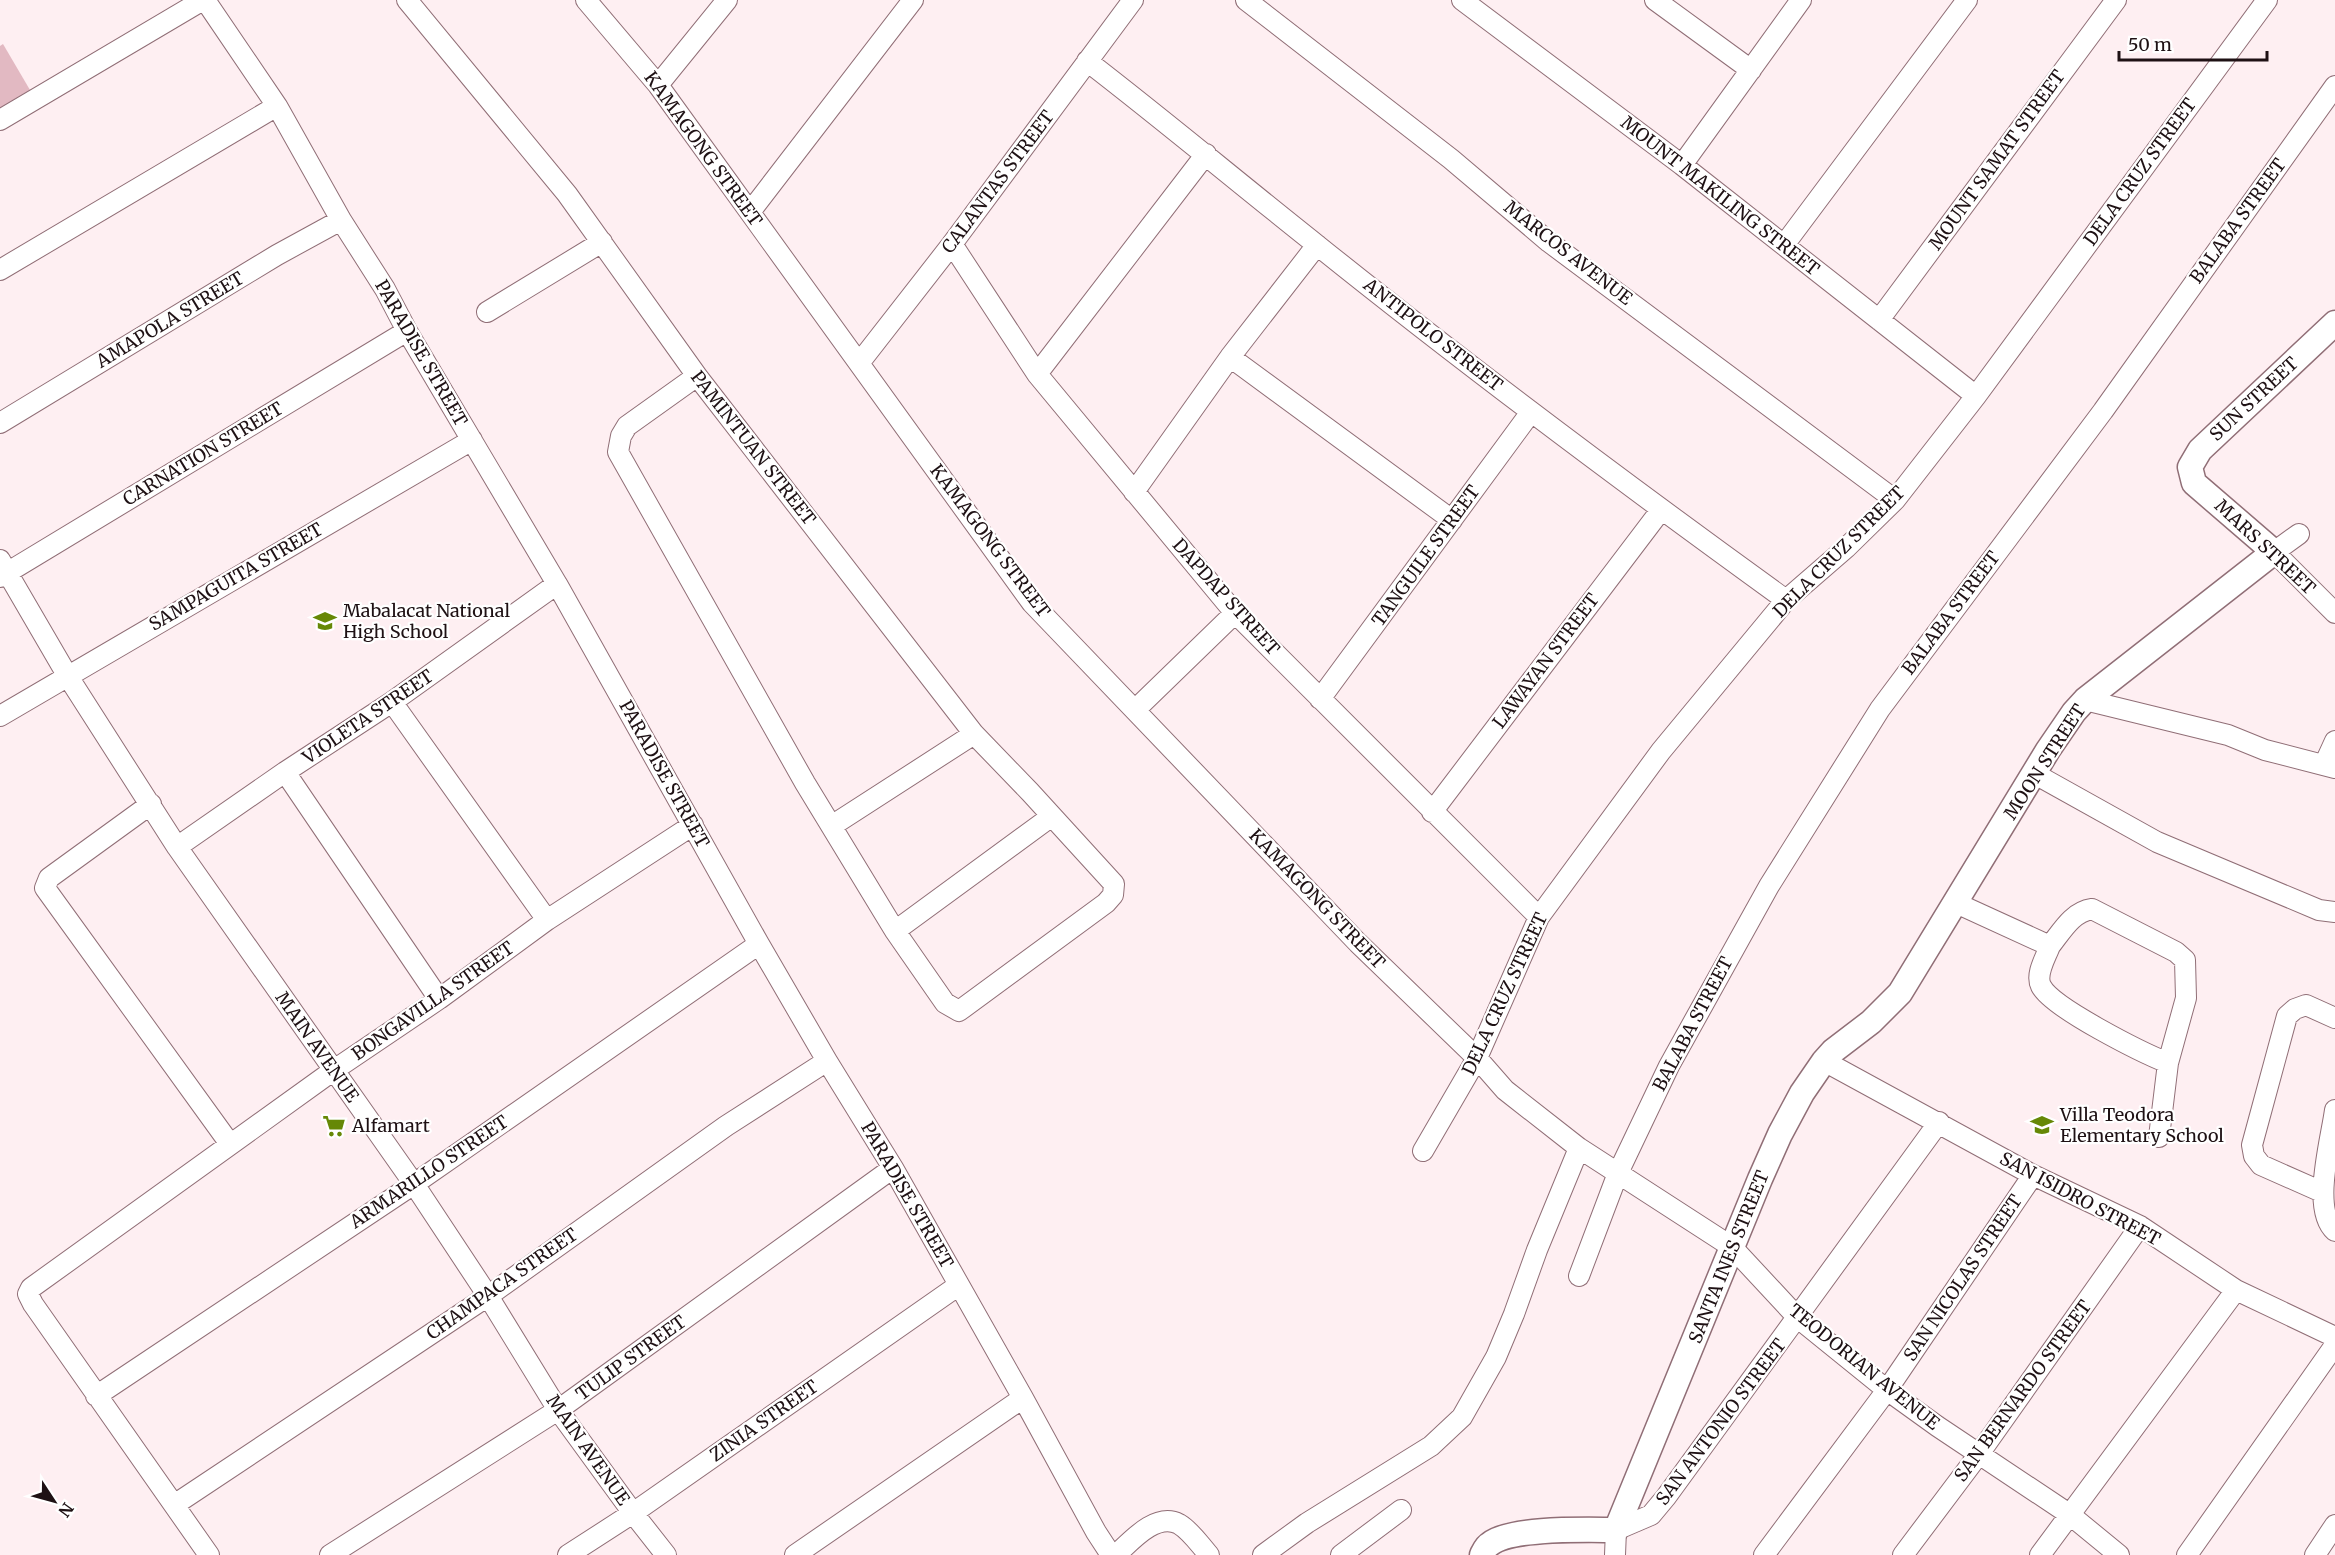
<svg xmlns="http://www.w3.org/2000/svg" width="2335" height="1555" viewBox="0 0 2335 1555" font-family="Merriweather,serif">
<rect width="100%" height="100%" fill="#feeff2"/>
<path fill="#e2b9c2" d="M 3,44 L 30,90 L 0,108 L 0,46 Z"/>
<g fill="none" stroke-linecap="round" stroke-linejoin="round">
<g stroke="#906e76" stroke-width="22">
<path id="minor" d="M 205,0 L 277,106 L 341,220 L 385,289 L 407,331 L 557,584 L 759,944 L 827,1061 L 893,1168 L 1023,1398 L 1096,1532 L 1111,1555
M 407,0 L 567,194 L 697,376 L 974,734 L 1030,792 L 1114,884 L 1113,895 L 1106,903 L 959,1011 L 945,1003 L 895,931 L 805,783 L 618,452 L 621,436 L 627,426 L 697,376
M 586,0 L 658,85 L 1032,603 L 1358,943 L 1477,1058 L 1505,1090 L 1579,1148 L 1732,1247 L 1798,1318 L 1887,1390 L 1937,1426 L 2069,1514 L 2119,1555
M 1246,0 L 1451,159 L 1549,242 L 1895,500
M 1462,0 L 1682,165 L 1976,396
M 1655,0 L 1751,70
M 1087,61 C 1165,121 1240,184 1317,245 C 1470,368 1627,485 1786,600
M 658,85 L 727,0
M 0,120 L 203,0
M 1682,165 L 1801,0
M 750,212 L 913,0
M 952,244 L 1037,374 L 1235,613 L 1539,917
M 1784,245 L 1967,0
M 0,270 L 277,106
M 487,312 L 602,242
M 1879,320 L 2116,0
M 1230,357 L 1452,520
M 860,362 L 952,244 L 1133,0
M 1037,374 L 1206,154
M 0,423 L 277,255 L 341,220
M 1134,492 L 1230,357 L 1317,245
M 2299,534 L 2274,552 L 2335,613
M 0,560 L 67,675 L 177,847 L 414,1184 L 488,1296 L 558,1410 L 633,1513 L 666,1555
M 0,577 L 407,331
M 1320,699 L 1531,412
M 2085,700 L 2228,735 L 2265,750 L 2335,768
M 392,702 L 547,920
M 1135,710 L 1235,613
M 0,716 L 472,440
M 2324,765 L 2335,741
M 285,772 L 439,999
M 2035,774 L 2157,842 L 2319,910 L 2335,912
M 151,804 L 49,878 L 45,888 L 230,1144
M 1432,812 L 1661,510
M 833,825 L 974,734
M 177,847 L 285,772 L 392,702 L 557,584
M 1956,903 L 2050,946 C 2046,957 2035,974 2041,986 C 2052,1008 2143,1053 2168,1063
M 895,931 L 1052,816
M 2050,946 C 2062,931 2072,912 2092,909 L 2176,952 L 2185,960 L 2186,998 L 2168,1063 L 2159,1137
M 1824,1061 L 2033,1175 L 2140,1226 L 2236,1290 L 2335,1337
M 2335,1110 C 2331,1140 2311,1210 2335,1231
M 1423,1151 L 1477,1058 L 1539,917 L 1661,751 L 1786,600 L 1846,548 L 1895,500 L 1976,396 L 2267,0
M 2322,1192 L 2261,1165 L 2254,1156 L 2252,1145 L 2287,1016 L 2295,1009 L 2306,1005 L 2335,1018
M 1579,1276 L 1618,1173 L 1669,1066 L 1769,886 L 1880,709 L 2103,411 L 2335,86
M 96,1396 L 414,1184 L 759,944
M 174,1505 L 488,1296 L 726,1126 L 827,1061
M 209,1555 L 33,1304 L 28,1294 L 31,1288 L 334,1070 L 439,999 L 547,920 L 693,825
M 330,1555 L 558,1410 L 893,1168
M 568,1555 L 633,1513 L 959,1285
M 795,1555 L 1023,1398
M 1116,1555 C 1131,1541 1156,1512 1179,1524 C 1191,1531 1200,1545 1209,1555
M 1263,1555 L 1307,1523 L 1431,1446 L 1462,1417 L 1496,1357 L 1514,1314 L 1537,1250 L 1579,1148
M 1341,1555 L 1401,1510
M 1615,1555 L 1616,1530 L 1651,1515 L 1666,1497 L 1939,1122
M 1764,1555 L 1887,1390 L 2033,1175
M 1903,1555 L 1979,1454 L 2140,1226
M 2040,1555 L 2236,1290
M 2187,1555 L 2335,1345
M 2315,1555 L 2335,1525"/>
</g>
<g stroke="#906e76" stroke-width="27">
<path id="tertiary" d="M 1482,1555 C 1484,1551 1486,1546 1490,1544 C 1511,1527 1587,1530 1616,1530 L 1760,1179 L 1780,1134 L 1802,1093 L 1824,1061 L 1833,1051 L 1871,1022 L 1900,993 L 2048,750 L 2074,712 L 2085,700 L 2274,552 L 2194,483 L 2190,467 L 2200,450 L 2335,323"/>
</g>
<use href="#minor" stroke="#fff" stroke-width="20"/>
<use href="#tertiary" stroke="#fff" stroke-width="24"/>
</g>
<defs>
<g id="school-bare" transform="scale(1.8)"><path d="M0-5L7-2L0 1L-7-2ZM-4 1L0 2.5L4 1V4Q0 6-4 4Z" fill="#668806" stroke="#fff" stroke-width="2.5" paint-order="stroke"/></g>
<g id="supermarket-bare" transform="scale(1.8)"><path d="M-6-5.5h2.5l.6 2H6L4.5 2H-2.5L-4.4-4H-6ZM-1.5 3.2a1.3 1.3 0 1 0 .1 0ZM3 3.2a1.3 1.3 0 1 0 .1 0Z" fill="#668806" stroke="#fff" stroke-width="2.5" paint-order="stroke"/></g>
</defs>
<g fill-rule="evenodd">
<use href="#school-bare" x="325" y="621"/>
<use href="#school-bare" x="2042" y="1125"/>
<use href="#supermarket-bare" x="334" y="1126"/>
</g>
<g text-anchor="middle" stroke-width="4.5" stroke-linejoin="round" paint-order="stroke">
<g font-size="18" fill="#1e1114" stroke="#fff">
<text transform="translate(703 149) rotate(54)" y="6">KAMAGONG STREET</text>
<text transform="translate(1997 160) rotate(-54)" y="6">MOUNT SAMAT STREET</text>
<text transform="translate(2140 172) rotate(-54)" y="6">DELA CRUZ STREET</text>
<text transform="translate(998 182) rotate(-53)" y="6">CALANTAS STREET</text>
<text transform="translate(1720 196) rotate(38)" y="6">MOUNT MAKILING STREET</text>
<text transform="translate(2238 221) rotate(-54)" y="6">BALABA STREET</text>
<text transform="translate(1568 253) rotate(38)" y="6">MARCOS AVENUE</text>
<text transform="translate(170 320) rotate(-31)" y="6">AMAPOLA STREET</text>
<text transform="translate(1433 335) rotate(38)" y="6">ANTIPOLO STREET</text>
<text transform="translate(421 353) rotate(60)" y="6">PARADISE STREET</text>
<text transform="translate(2254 399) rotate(-43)" y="6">SUN STREET</text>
<text transform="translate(753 448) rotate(52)" y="6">PAMINTUAN STREET</text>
<text transform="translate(203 454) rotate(-31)" y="6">CARNATION STREET</text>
<text transform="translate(990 541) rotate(53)" y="6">KAMAGONG STREET</text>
<text transform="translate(2265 547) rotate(43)" y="6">MARS STREET</text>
<text transform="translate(1839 552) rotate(-45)" y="6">DELA CRUZ STREET</text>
<text transform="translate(1426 556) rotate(-54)" y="6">TANGUILE STREET</text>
<text transform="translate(236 577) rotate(-30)" y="6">SAMPAGUITA STREET</text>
<text transform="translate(1226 597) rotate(48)" y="6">DAPDAP STREET</text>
<text transform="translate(1951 613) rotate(-53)" y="6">BALABA STREET</text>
<text transform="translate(1546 661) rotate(-53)" y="6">LAWAYAN STREET</text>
<text transform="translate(368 717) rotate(-34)" y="6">VIOLETA STREET</text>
<text transform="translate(2045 762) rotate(-57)" y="6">MOON STREET</text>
<text transform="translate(664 774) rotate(61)" y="6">PARADISE STREET</text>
<text transform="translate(1317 899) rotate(46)" y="6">KAMAGONG STREET</text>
<text transform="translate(1505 994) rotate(-65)" y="6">DELA CRUZ STREET</text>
<text transform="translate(433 1001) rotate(-35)" y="6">BONGAVILLA STREET</text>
<text transform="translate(1693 1024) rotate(-62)" y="6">BALABA STREET</text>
<text transform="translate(317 1047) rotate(55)" y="6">MAIN AVENUE</text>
<text transform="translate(429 1172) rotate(-34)" y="6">ARMARILLO STREET</text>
<text transform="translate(907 1195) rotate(60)" y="6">PARADISE STREET</text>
<text transform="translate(2080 1199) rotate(28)" y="6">SAN ISIDRO STREET</text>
<text transform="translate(1729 1257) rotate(-68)" y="6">SANTA INES STREET</text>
<text transform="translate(1963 1278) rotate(-56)" y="6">SAN NICOLAS STREET</text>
<text transform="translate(502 1284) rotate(-35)" y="6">CHAMPACA STREET</text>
<text transform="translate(631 1358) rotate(-36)" y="6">TULIP STREET</text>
<text transform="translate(1864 1367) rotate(39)" y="6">TEODORIAN AVENUE</text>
<text transform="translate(2023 1391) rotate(-54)" y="6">SAN BERNARDO STREET</text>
<text transform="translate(764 1421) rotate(-35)" y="6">ZINIA STREET</text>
<text transform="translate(1721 1422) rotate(-53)" y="6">SAN ANTONIO STREET</text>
<text transform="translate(588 1450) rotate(55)" y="6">MAIN AVENUE</text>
</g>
<g font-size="18" fill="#1e1114" stroke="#fff" text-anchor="start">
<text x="343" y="617">Mabalacat National<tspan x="343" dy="21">High School</tspan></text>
<text x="2060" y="1121">Villa Teodora<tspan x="2060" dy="21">Elementary School</tspan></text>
<text x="352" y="1132">Alfamart</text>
</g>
</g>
<g transform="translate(54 1501) rotate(126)" stroke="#ffffff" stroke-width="4.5" paint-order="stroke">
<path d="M0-4.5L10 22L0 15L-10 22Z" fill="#1e1114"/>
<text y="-9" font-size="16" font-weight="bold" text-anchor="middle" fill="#1e1114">N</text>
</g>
<path d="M2119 51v9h148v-9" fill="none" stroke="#1e1114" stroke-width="3"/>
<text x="2128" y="51" font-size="18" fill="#1e1114" stroke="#ffffff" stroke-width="4.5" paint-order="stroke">50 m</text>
</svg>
